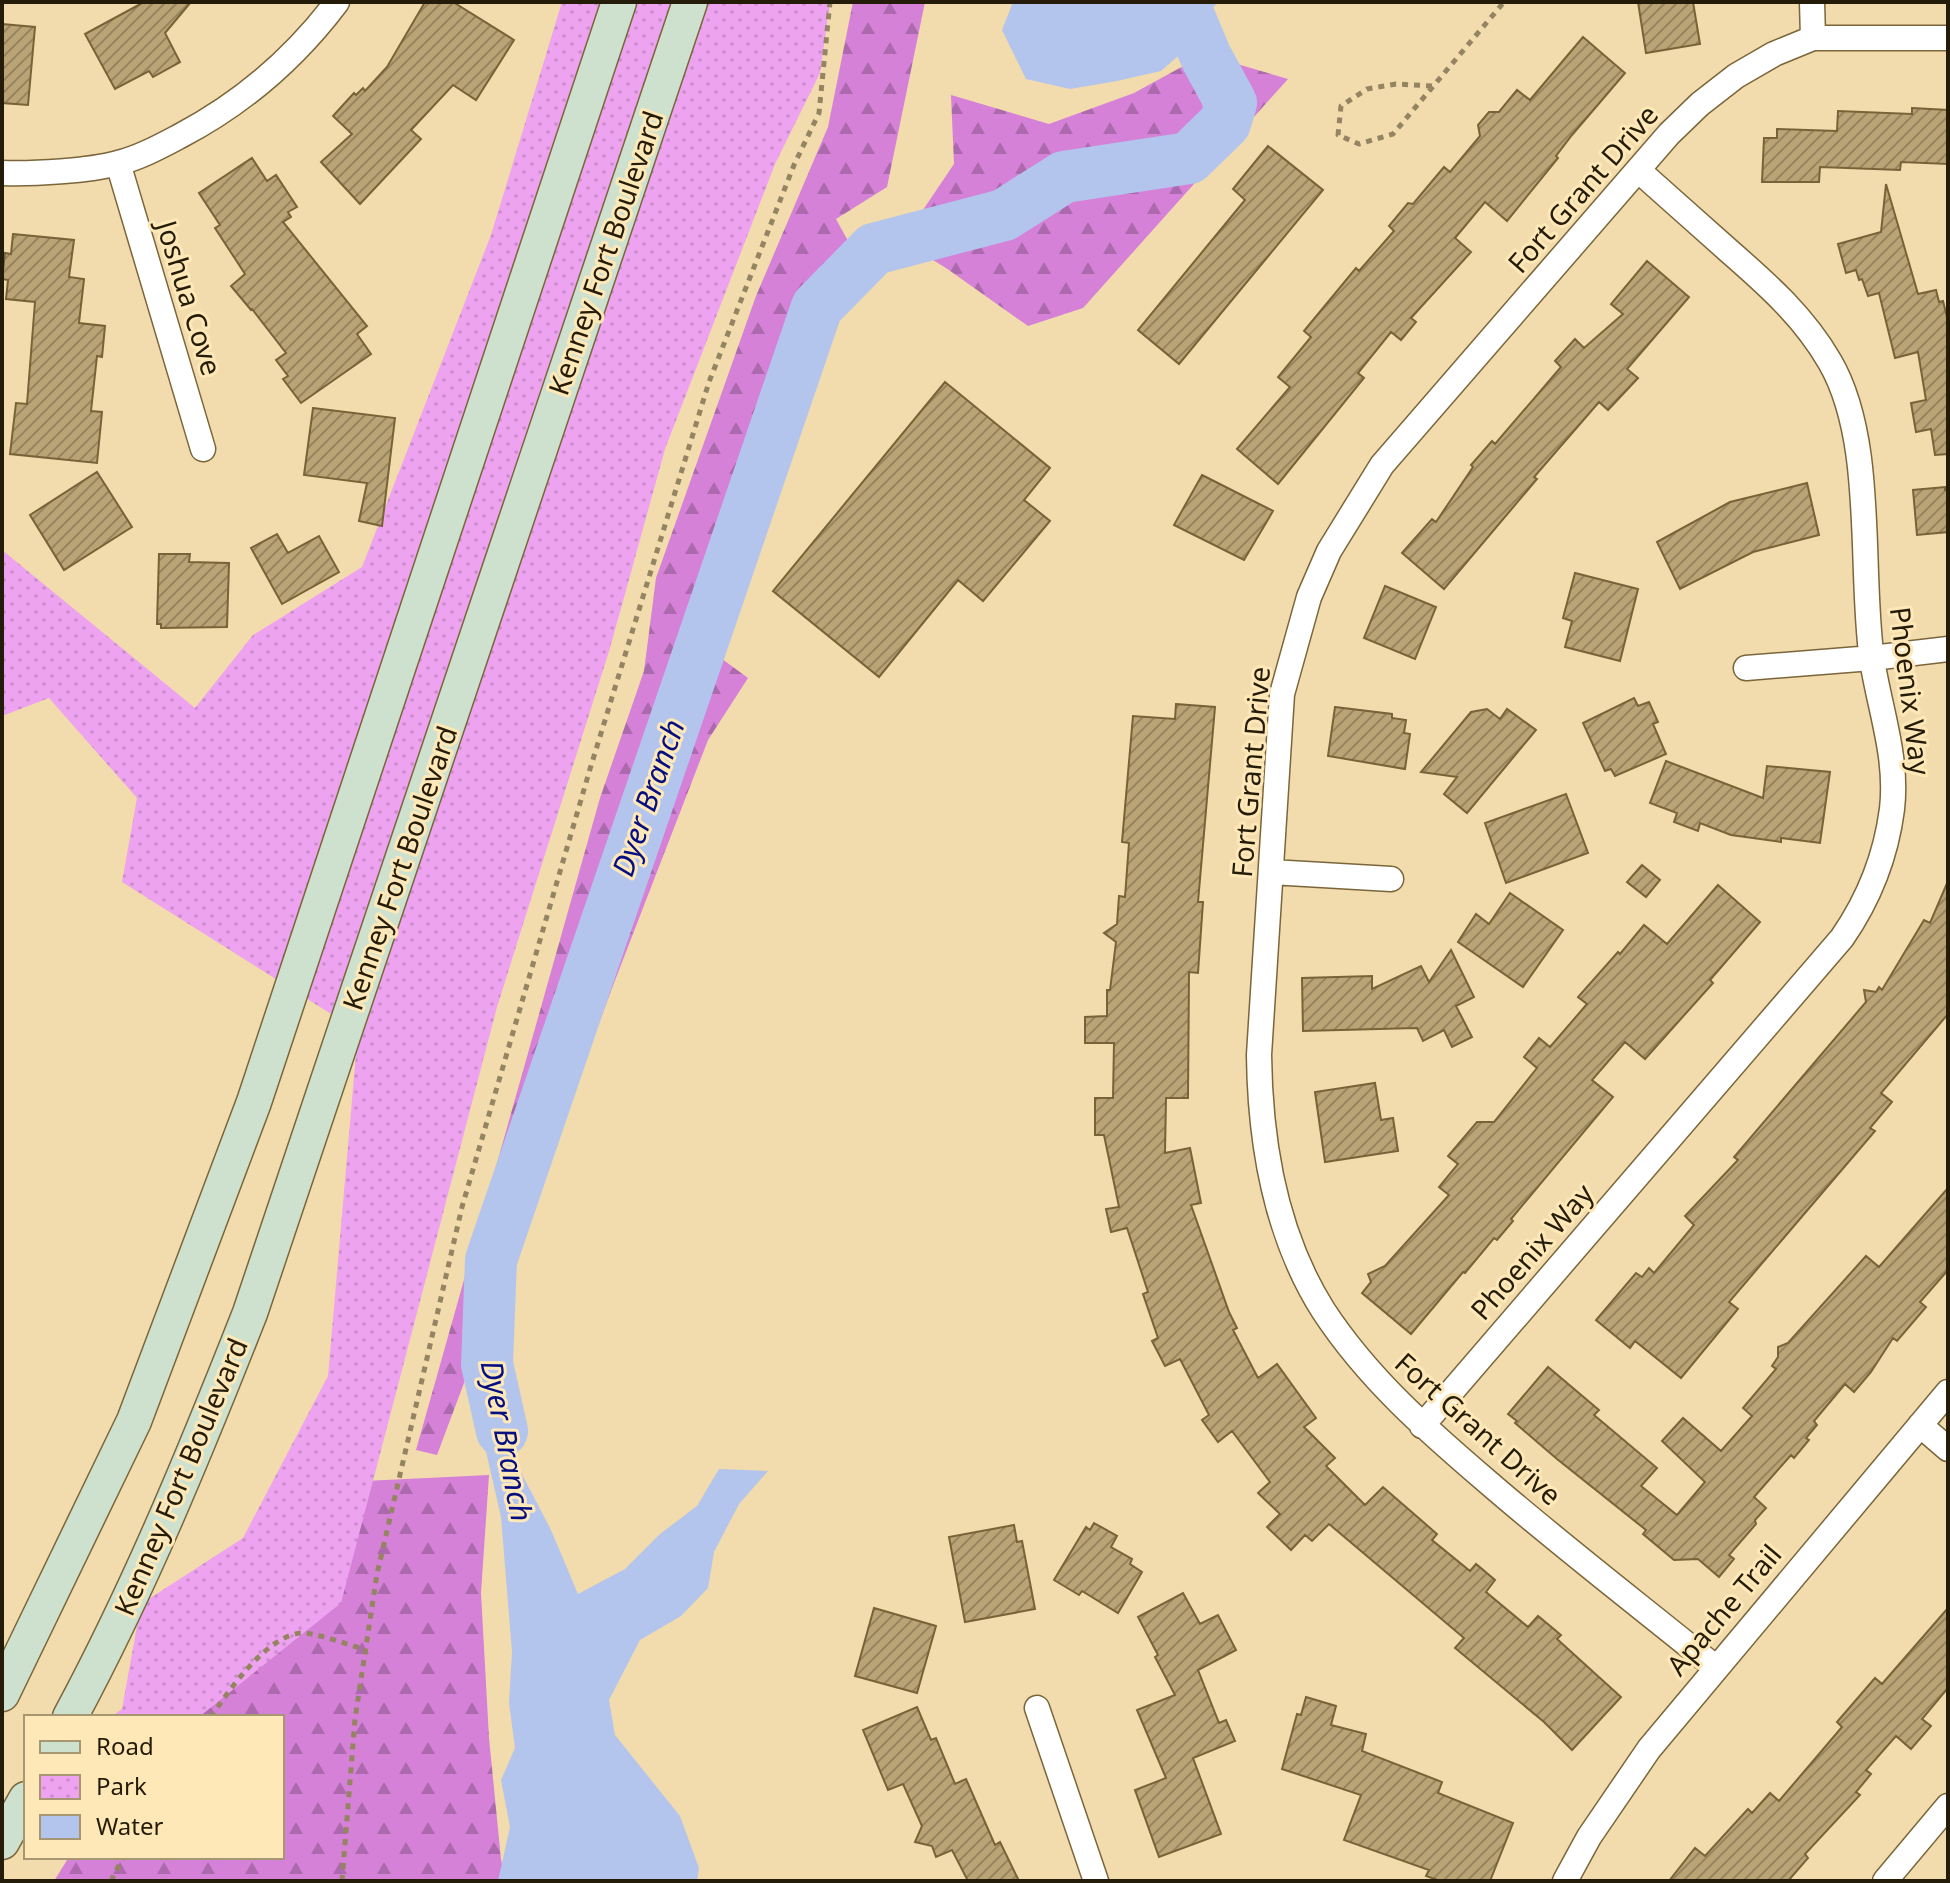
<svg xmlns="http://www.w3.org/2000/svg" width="1950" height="1883" viewBox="0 0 1950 1883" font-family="'Noto Sans',sans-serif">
<defs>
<pattern id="forest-firs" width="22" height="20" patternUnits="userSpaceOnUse" patternTransform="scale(2)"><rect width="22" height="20" fill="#d481d7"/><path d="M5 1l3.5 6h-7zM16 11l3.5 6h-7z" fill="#ac69ad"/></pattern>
<pattern id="park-dots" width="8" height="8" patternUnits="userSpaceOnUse" patternTransform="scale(2)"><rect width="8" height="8" fill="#eda3ef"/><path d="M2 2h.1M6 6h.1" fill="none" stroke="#cb8ccc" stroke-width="1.8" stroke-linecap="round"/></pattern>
<pattern id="building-hatch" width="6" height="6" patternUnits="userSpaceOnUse" patternTransform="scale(2)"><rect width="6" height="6" fill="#baa476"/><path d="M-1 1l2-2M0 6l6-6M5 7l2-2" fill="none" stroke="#97855f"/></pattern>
</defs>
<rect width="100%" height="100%" fill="#f2dbac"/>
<path fill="url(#forest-firs)" d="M 853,2 L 925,2 L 887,187 L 836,219 L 859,261 L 745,526 L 707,648 L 748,678 L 708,740 L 614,983 L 437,1455 L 416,1450 L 600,798 L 644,671 L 656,578 L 756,296 L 828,127 Z
M 1227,61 L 1288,79 L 1083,308 L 1028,326 L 946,268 L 902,241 L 954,164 L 951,95 L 1049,124 L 1134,93 L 1187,64 Z
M 489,1475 L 481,1593 L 489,1738 L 501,1859 L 505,1881 L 54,1881 L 69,1857 L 282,1857 L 282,1717 L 157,1717 L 303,1484 Z"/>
<path fill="url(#park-dots)" d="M 562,2 L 830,2 L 820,73 L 775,164 L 665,449 L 610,648 L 497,1007 L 341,1603 L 199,1717 L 111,1717 L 122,1709 L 141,1604 L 243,1538 L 328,1376 L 358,1031 L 122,882 L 137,798 L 49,698 L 2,716 L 2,550 L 195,708 L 253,635 L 362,567 L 491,235 Z"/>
<path fill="#b3c5ed" d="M 1013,2 L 1218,2 L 1195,27 L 1213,46 L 1206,57 L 1185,50 L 1161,71 L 1117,81 L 1070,89 L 1026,79 L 1002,30 Z
M 487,1364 L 507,1411 L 514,1459 L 551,1530 L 578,1594 L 625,1569 L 660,1534 L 697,1506 L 719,1469 L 768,1471 L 739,1504 L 714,1552 L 708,1588 L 681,1616 L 640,1640 L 609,1700 L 615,1735 L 680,1816 L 699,1868 L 697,1881 L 498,1881 L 510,1827 L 501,1780 L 515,1748 L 509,1703 L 512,1652 L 501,1517 L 485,1447 L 479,1393 Z"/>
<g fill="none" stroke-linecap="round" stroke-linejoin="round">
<path stroke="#b3c5ed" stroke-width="52" d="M 502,1431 L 487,1364 L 491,1260 L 817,307 L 874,249 L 1004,215 L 1064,177 L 1189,158 L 1225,123 L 1231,103 L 1206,57 L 1183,2"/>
</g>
<path fill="url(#building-hatch)" stroke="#776337" stroke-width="2" d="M 144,2 L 191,2 L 165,33 L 180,62 L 153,77 L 149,71 L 115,89 L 85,34 Z
M 425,2 L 453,2 L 514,40 L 476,100 L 453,85 L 411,130 L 421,139 L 360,204 L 321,162 L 352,134 L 333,116 L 354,93 L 356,95 L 363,88 L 365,91 L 387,67 Z
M 1638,2 L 1693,2 L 1700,44 L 1646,53 Z
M 2,24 L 35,27 L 28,105 L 2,103 Z
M 1583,37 L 1625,73 L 1572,135 L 1556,156 L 1558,158 L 1507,221 L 1485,202 L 1455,238 L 1471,252 L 1411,318 L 1416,322 L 1401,340 L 1391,332 L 1358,373 L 1364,378 L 1278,484 L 1237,449 L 1290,387 L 1278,377 L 1311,337 L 1304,331 L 1356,268 L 1359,271 L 1394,231 L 1389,226 L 1408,203 L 1413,204 L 1444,167 L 1450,172 L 1480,136 L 1478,125 L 1489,112 L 1499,112 L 1517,90 L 1530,100 Z
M 1912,108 L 1948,110 L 1948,164 L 1901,162 L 1900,170 L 1820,167 L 1819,182 L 1762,182 L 1764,138 L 1777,138 L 1777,129 L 1837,131 L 1838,111 L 1912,114 Z
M 1268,146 L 1323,190 L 1179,364 L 1138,330 L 1245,200 L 1233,189 Z
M 252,158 L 267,181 L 276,175 L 297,207 L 288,212 L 291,217 L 283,222 L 367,326 L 357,334 L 371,354 L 301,403 L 283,379 L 288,376 L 276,360 L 286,353 L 252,309 L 251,310 L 231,286 L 245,274 L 215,228 L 220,225 L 199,193 Z
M 1886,184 L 1918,294 L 1936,290 L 1939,302 L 1943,301 L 1948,321 L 1948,454 L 1935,455 L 1931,429 L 1916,432 L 1911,403 L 1926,400 L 1918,352 L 1895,358 L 1879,293 L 1868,296 L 1862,279 L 1859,280 L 1856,270 L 1846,273 L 1838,244 L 1881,232 Z
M 13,234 L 74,240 L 69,277 L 84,279 L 79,323 L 105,326 L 102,357 L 97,356 L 91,411 L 102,412 L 97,463 L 10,454 L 16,403 L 27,404 L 35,302 L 6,299 L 8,280 L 2,279 L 5,253 L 11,254 Z
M 1647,261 L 1689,297 L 1627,369 L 1638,378 L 1608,410 L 1599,402 L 1534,477 L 1537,479 L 1444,589 L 1402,553 L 1432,519 L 1436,522 L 1473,467 L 1471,465 L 1492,441 L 1495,444 L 1561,367 L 1555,361 L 1575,339 L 1584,348 L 1623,314 L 1611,304 Z
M 945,382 L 1050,468 L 1024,500 L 1050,521 L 983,601 L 958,580 L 879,677 L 773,591 Z
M 313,408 L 395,418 L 382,526 L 359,521 L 367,483 L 304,475 Z
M 97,472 L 132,527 L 64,570 L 30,515 Z
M 1202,475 L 1273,511 L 1244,560 L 1174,525 Z
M 1807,483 L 1819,535 L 1753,552 L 1680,589 L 1657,542 L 1730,502 Z
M 1945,487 L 1945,490 L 1948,490 L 1948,532 L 1917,535 L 1913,490 Z
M 277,534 L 288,553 L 319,536 L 339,572 L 282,604 L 251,548 Z
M 159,554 L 190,554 L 189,562 L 229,563 L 227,627 L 161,628 L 161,624 L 157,624 Z
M 1575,573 L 1638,589 L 1620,661 L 1565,647 L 1572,621 L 1563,618 Z
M 1385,586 L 1436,607 L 1415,659 L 1364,638 Z
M 1634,698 L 1638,706 L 1649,702 L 1658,722 L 1653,724 L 1666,754 L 1615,776 L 1611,769 L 1605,771 L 1583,723 Z
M 1176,704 L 1215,707 L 1198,902 L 1203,902 L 1198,973 L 1189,972 L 1188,1098 L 1166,1098 L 1165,1153 L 1190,1148 L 1201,1203 L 1191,1205 L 1229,1312 L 1237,1328 L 1233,1330 L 1258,1378 L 1277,1364 L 1316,1418 L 1304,1427 L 1335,1458 L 1326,1466 L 1365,1505 L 1383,1487 L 1437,1534 L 1432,1540 L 1470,1571 L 1476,1564 L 1495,1580 L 1486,1592 L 1528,1627 L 1538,1616 L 1561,1635 L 1557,1639 L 1621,1697 L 1572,1750 L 1544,1722 L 1455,1648 L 1464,1638 L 1329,1524 L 1312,1541 L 1305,1535 L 1291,1550 L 1267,1527 L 1280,1514 L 1258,1493 L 1270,1482 L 1232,1431 L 1218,1442 L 1202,1420 L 1209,1415 L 1180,1359 L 1165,1366 L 1152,1341 L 1158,1338 L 1143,1294 L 1148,1292 L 1127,1228 L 1111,1232 L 1106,1209 L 1119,1207 L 1104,1135 L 1095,1135 L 1095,1098 L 1113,1098 L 1114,1043 L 1085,1043 L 1085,1017 L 1107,1016 L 1107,990 L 1110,990 L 1116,942 L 1104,933 L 1117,924 L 1119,896 L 1125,897 L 1129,843 L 1122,842 L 1133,716 L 1175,719 Z
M 1335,707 L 1392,714 L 1392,718 L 1406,720 L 1404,733 L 1410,734 L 1405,769 L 1328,756 Z
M 1487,709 L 1500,719 L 1507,709 L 1536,730 L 1467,813 L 1444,794 L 1457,777 L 1421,772 L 1471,712 Z
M 1666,761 L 1763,798 L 1767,766 L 1830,772 L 1820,843 L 1781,838 L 1781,842 L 1731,835 L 1700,823 L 1698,831 L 1674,822 L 1677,813 L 1650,803 Z
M 1566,794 L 1588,853 L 1506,883 L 1485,823 Z
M 1642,865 L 1660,880 L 1646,897 L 1627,882 Z
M 1948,881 L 1948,1014 L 1881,1093 L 1892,1102 L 1870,1128 L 1875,1131 L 1729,1302 L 1738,1309 L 1681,1378 L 1635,1341 L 1630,1348 L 1596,1320 L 1636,1273 L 1642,1277 L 1649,1268 L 1654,1273 L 1694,1225 L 1685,1216 L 1738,1160 L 1734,1157 L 1866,1002 L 1864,990 L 1876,992 L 1879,987 L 1882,990 L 1924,920 L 1930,923 Z
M 1718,885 L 1760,922 L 1710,980 L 1713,983 L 1645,1059 L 1625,1042 L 1592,1080 L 1613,1097 L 1511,1219 L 1513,1221 L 1497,1240 L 1494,1238 L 1465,1273 L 1463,1272 L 1411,1334 L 1362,1293 L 1371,1282 L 1368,1274 L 1385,1266 L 1449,1195 L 1439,1187 L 1458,1164 L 1448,1156 L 1477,1122 L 1494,1122 L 1537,1068 L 1524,1057 L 1539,1038 L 1550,1047 L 1587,1004 L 1578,997 L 1618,952 L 1620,954 L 1644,925 L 1667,944 Z
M 1510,893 L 1563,930 L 1523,987 L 1458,942 L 1476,914 L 1489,924 Z
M 1451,950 L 1474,997 L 1456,1006 L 1472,1037 L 1452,1047 L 1444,1030 L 1423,1041 L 1417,1028 L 1303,1031 L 1302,978 L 1372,976 L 1372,989 L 1421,966 L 1429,982 Z
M 1375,1083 L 1381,1120 L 1393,1118 L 1398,1151 L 1325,1162 L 1315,1092 Z
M 1948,1188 L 1948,1270 L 1920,1302 L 1926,1307 L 1897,1341 L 1893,1338 L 1871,1372 L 1854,1392 L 1845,1384 L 1814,1421 L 1817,1425 L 1806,1438 L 1809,1440 L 1794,1458 L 1791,1455 L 1754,1497 L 1766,1508 L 1755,1520 L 1756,1524 L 1729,1555 L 1734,1559 L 1719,1577 L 1698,1559 L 1674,1560 L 1643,1534 L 1646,1530 L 1557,1459 L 1515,1423 L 1517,1421 L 1508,1414 L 1548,1367 L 1599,1410 L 1594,1415 L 1657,1468 L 1641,1486 L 1677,1515 L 1705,1482 L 1662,1441 L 1683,1418 L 1721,1451 L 1752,1416 L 1743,1408 L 1776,1369 L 1772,1366 L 1778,1357 L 1778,1347 L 1788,1343 L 1866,1256 L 1879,1267 Z
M 1094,1523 L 1117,1536 L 1111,1547 L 1132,1559 L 1130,1564 L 1142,1572 L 1118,1613 L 1082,1591 L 1079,1595 L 1054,1580 L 1086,1527 L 1090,1530 Z
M 1014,1525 L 1017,1542 L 1022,1541 L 1035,1609 L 965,1622 L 949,1537 Z
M 1183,1593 L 1200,1624 L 1218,1615 L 1236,1650 L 1198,1670 L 1219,1723 L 1226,1720 L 1235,1741 L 1193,1758 L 1221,1834 L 1159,1857 L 1135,1790 L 1166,1778 L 1137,1710 L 1175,1695 L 1155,1657 L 1158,1655 L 1138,1617 Z
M 874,1608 L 936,1626 L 917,1693 L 855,1676 Z
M 1948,1608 L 1948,1688 L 1922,1719 L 1931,1726 L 1911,1749 L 1896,1736 L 1866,1770 L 1871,1774 L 1856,1792 L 1860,1795 L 1805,1854 L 1808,1858 L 1788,1881 L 1669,1881 L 1695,1848 L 1705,1856 L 1748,1809 L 1752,1813 L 1770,1793 L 1779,1801 L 1842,1727 L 1837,1722 L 1875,1678 L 1882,1684 Z
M 1306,1697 L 1336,1706 L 1331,1725 L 1366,1734 L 1362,1751 L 1442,1782 L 1438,1793 L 1513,1823 L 1490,1881 L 1440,1881 L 1426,1876 L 1429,1870 L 1344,1840 L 1361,1795 L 1282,1769 L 1297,1714 L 1301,1715 Z
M 917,1707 L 931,1740 L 936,1738 L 955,1784 L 966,1779 L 995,1845 L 1000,1842 L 1019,1881 L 968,1881 L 952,1850 L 936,1857 L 932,1846 L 915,1842 L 922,1826 L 903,1784 L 888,1790 L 863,1730 Z"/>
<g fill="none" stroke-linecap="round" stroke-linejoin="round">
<g stroke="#7a663a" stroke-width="27">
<path id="minor" d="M 1812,2 L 1813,38
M 118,163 L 203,449
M 2,173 C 33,174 89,171 118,163 C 139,158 161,146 180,136 C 243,103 294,59 337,2
M 1746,668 L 1872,658 L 1948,649
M 1271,872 L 1391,879
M 1920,1425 L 1948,1449
M 1422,1426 L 1842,938 C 1869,899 1886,856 1892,809 C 1898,758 1880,710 1872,660 C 1859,570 1876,441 1830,362 C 1804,317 1768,285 1729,251 C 1699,224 1668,197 1638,170
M 1715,1667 C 1640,1606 1563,1547 1490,1484 C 1428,1431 1368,1379 1323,1310 C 1275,1234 1260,1143 1259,1055 L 1282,694 L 1309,597 L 1329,551 L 1382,465 L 1669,134 L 1700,104 L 1736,76 L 1774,54 L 1813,38 L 1948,38
M 1037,1708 L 1096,1881
M 1565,1881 L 1589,1837 L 1649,1749 L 1948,1392
M 1885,1881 L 1948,1806"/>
</g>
<g stroke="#7a663a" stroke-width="37">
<path id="secondary" d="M 2,1694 L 134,1421 L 254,1102 L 619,2
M 70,1717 C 140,1587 196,1450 250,1313 L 690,2
M 2,1842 L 26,1799"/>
</g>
<path stroke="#948461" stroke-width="5" stroke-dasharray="6 6" stroke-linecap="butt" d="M 1432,86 L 1396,84 L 1367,89 L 1341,106 L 1338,135 L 1359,144 L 1393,134 L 1504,2
M 211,1717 C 229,1690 267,1635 302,1633 C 318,1633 348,1645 364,1649
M 111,1881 L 123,1857
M 342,1881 L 355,1719 L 377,1574 L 462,1207 L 590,769 L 709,382 L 794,165 L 819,113 L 830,2"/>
<use href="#minor" stroke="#fff" stroke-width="24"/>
<use href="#secondary" stroke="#cde1ce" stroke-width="34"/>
</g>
<g text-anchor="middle" stroke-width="6" stroke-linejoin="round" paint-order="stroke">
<g font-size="28" fill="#241c09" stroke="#ffe8b8">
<text transform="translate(1583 189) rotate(-49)" y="10">Fort Grant Drive</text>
<text transform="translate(606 253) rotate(-71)" y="10">Kenney Fort Boulevard</text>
<text transform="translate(189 298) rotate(73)" y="10">Joshua Cove</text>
<text transform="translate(1910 691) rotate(83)" y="10">Phoenix Way</text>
<text transform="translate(1251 772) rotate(-85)" y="10">Fort Grant Drive</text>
<text transform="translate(400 868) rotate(-71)" y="10">Kenney Fort Boulevard</text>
<text transform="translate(1532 1252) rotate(-49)" y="10">Phoenix Way</text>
<text transform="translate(1478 1429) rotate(42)" y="10">Fort Grant Drive</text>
<text transform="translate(181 1477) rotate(-67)" y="10">Kenney Fort Boulevard</text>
<text transform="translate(1724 1610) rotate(-50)" y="10">Apache Trail</text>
</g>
<g font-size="30" font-style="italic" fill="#060f82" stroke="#ffe8b8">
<text transform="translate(649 798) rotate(-71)" y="10">Dyer Branch</text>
<text transform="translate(506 1441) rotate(79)" y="10">Dyer Branch</text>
</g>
</g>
<rect width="1950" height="1883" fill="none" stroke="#241c09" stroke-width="8"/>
<rect x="24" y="1715" width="260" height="144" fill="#ffe8b8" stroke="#a79672" stroke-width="2"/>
<rect x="40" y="1741" width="40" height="12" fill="#cde1ce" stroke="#a79672" stroke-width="2"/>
<text x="96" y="1755" font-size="24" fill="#241c09">Road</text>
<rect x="40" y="1775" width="40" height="24" fill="url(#park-dots)" stroke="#a79672" stroke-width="2"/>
<text x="96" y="1795" font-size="24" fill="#241c09">Park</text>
<rect x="40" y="1815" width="40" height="24" fill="#b3c5ed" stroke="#a79672" stroke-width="2"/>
<text x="96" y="1835" font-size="24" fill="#241c09">Water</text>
</svg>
